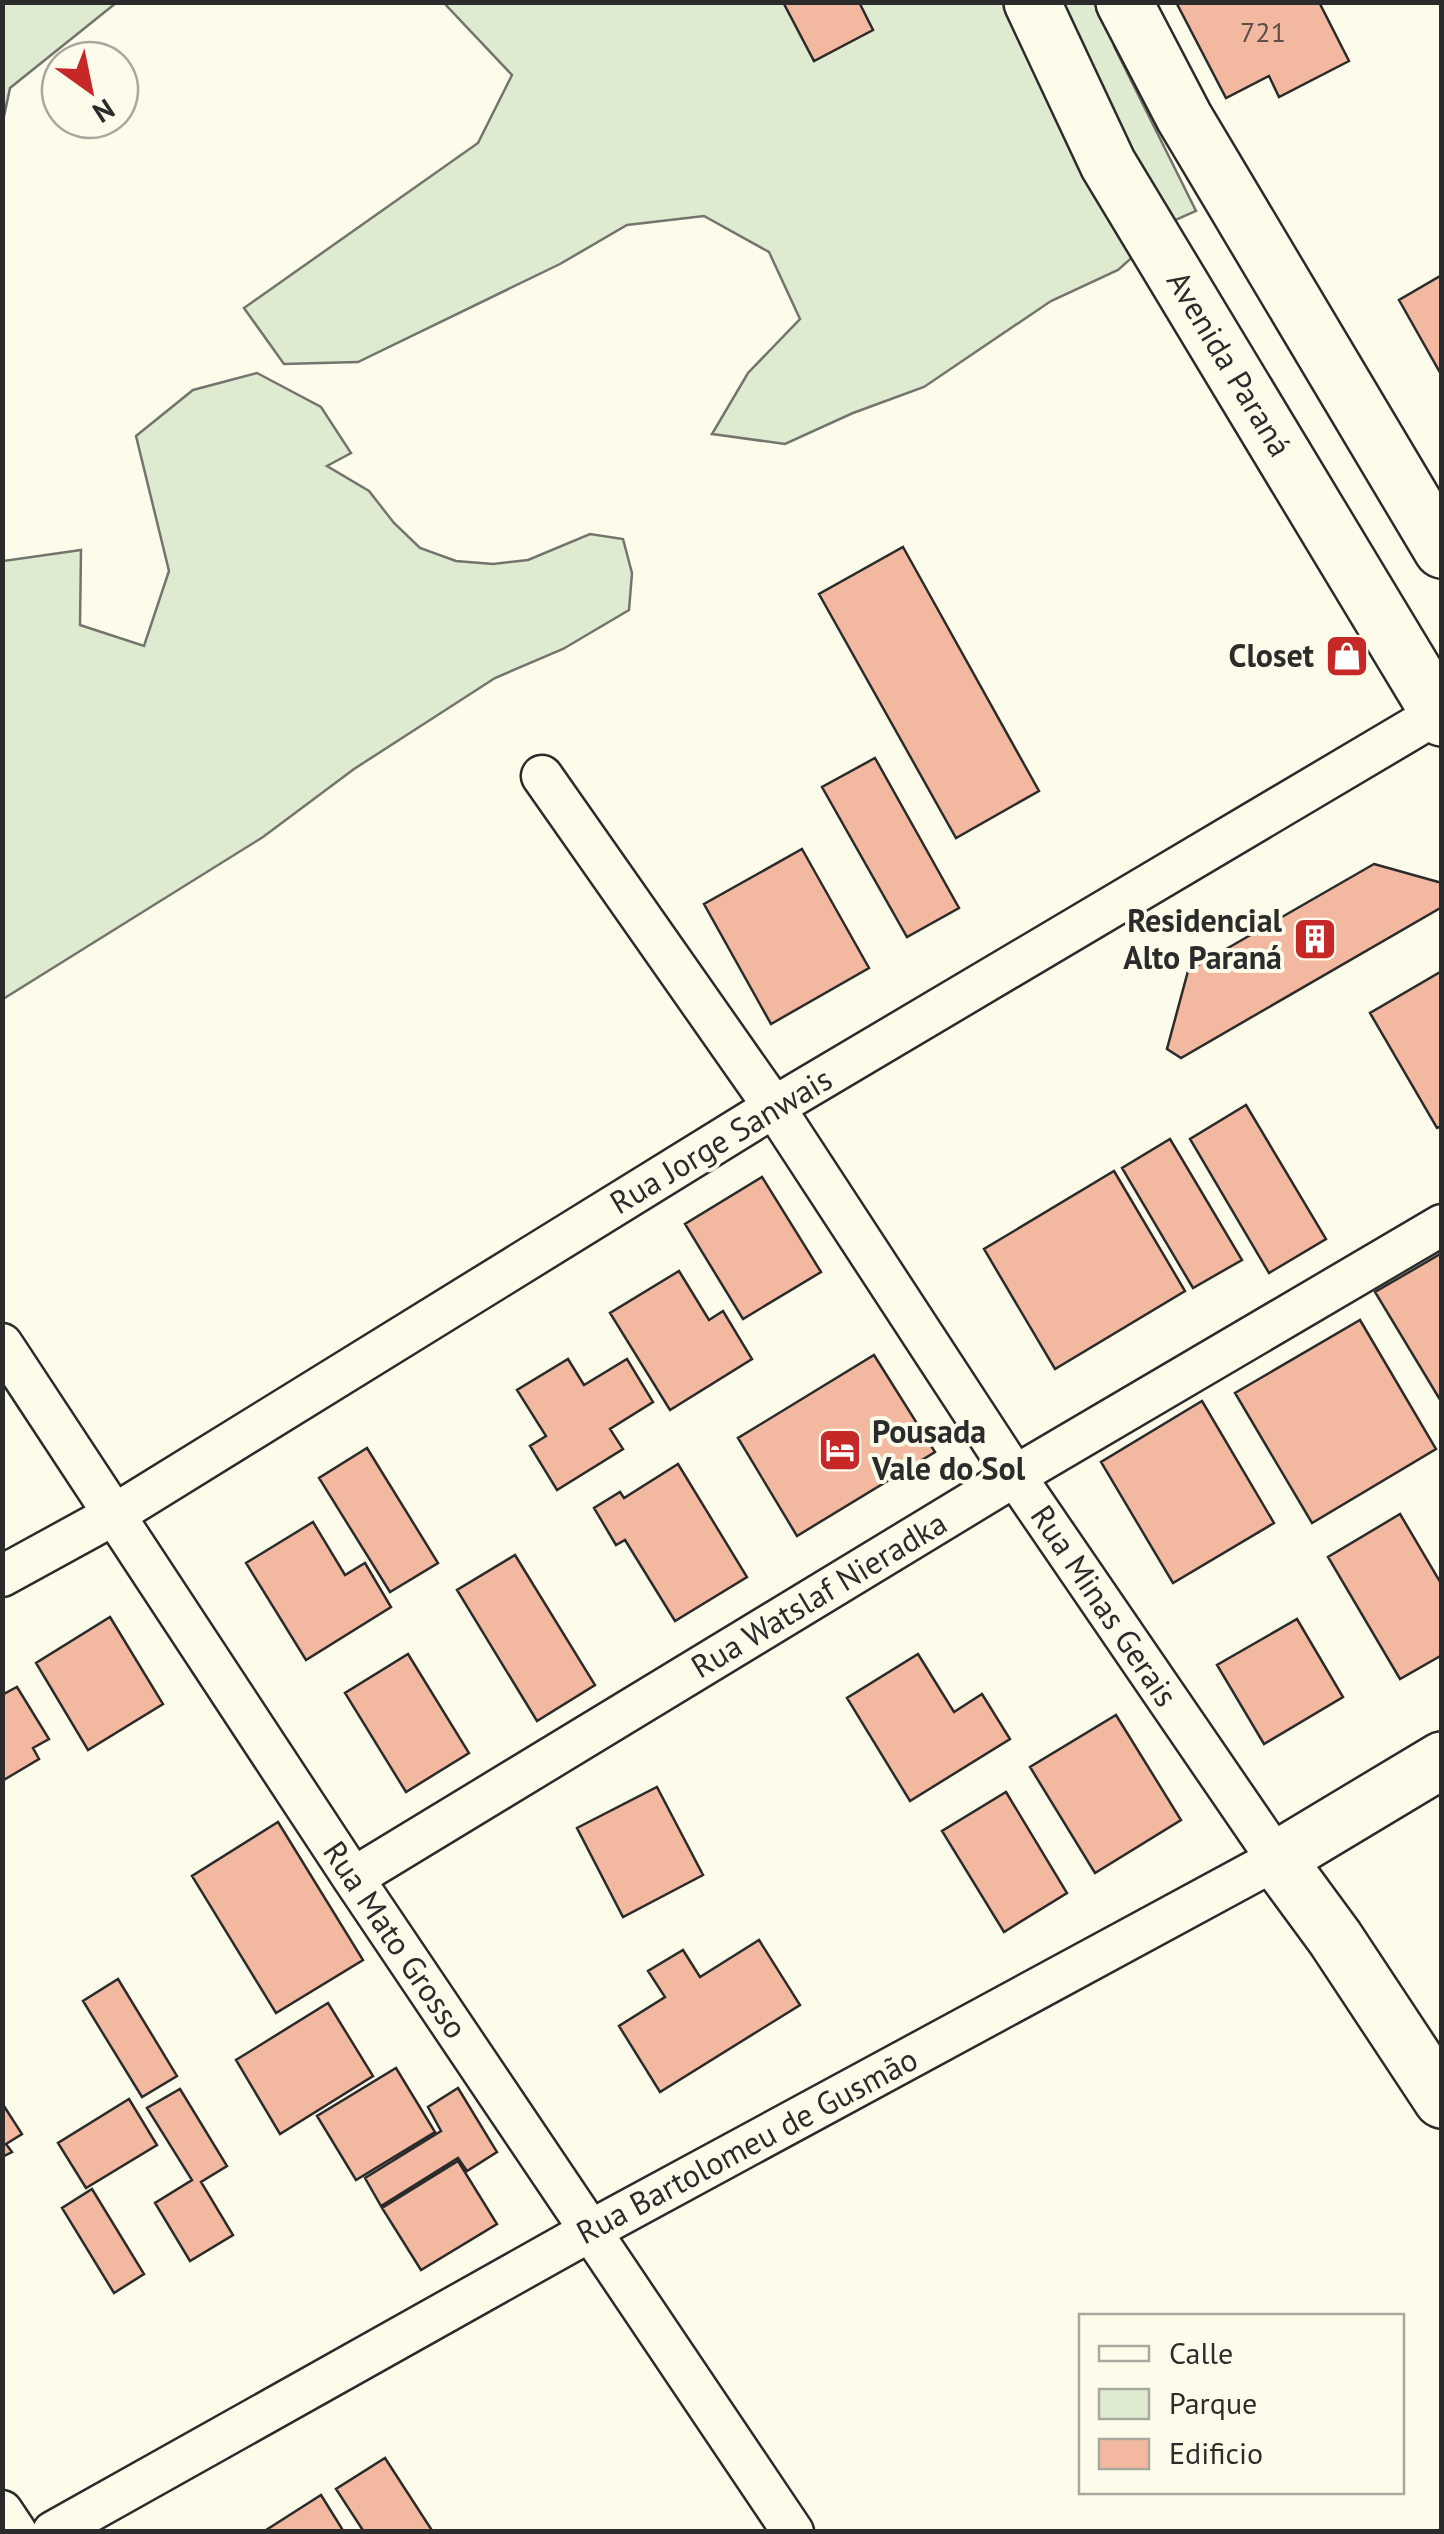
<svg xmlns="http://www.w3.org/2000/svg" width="1444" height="2534" viewBox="0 0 1444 2534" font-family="'PT Sans',sans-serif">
<rect width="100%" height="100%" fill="#fdfbea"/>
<path fill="#deebd1" stroke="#74746e" stroke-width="2.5" d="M 3,2 L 116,3 L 10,88 L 3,121 Z
M 444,3 L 1122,3 L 1114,46 L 1196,211 L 1173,221 L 1118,270 L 1051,301 L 924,387 L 853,413 L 785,444 L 712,434 L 748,373 L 800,319 L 769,252 L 704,216 L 627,225 L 560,264 L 358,362 L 284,364 L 244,308 L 478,143 L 512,75 Z
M 257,373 L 321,407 L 351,453 L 327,466 L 369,491 L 394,523 L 420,548 L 456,561 L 493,564 L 528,560 L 590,534 L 623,539 L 632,573 L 629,610 L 563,649 L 495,678 L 354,769 L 263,837 L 3,999 L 3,561 L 81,550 L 80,625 L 144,646 L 169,571 L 136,436 L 193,390 Z"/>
<path fill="#f2b8a0" stroke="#2b2b2b" stroke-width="2.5" d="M 783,2 L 859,2 L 873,30 L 814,61 Z
M 1176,2 L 1319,2 L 1349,61 L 1279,97 L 1269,76 L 1226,98 Z
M 1442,275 L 1442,376 L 1399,300 Z
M 903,547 L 1039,791 L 956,838 L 819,594 Z
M 875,758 L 959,908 L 907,937 L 822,787 Z
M 802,849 L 869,968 L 771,1024 L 704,904 Z
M 1374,864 L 1442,883 L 1442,907 L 1181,1058 L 1167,1049 L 1188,971 Z
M 1442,971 L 1442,1126 L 1437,1128 L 1370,1013 Z
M 1246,1105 L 1326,1239 L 1269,1273 L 1190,1139 Z
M 1170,1139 L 1242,1260 L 1193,1288 L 1122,1168 Z
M 1114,1171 L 1185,1291 L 1055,1369 L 984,1249 Z
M 762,1177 L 821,1272 L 743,1319 L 685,1224 Z
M 1442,1253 L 1442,1403 L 1375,1292 Z
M 679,1271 L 709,1320 L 723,1311 L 752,1359 L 670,1410 L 610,1313 Z
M 1360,1320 L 1436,1449 L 1312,1523 L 1235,1393 Z
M 874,1355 L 935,1452 L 797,1536 L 738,1438 Z
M 568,1359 L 584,1385 L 627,1359 L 653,1402 L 610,1429 L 623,1449 L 557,1490 L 530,1446 L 546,1436 L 517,1390 Z
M 1202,1401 L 1274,1523 L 1173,1583 L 1101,1462 Z
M 367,1448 L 438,1563 L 390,1592 L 319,1478 Z
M 678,1464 L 747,1577 L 675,1621 L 625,1540 L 616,1545 L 594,1508 L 620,1492 L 624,1498 Z
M 1400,1514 L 1442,1585 L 1442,1655 L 1400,1679 L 1328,1557 Z
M 313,1522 L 345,1575 L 365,1563 L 391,1607 L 306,1660 L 246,1563 Z
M 515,1555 L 595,1685 L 537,1721 L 457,1590 Z
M 110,1617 L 163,1704 L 88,1750 L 36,1663 Z
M 1297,1619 L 1343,1697 L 1264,1744 L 1217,1665 Z
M 408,1654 L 469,1753 L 406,1792 L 345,1693 Z
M 918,1654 L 954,1712 L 982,1694 L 1010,1739 L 910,1801 L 847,1698 Z
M 17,1687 L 49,1739 L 33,1748 L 39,1759 L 2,1781 L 2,1695 Z
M 1116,1715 L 1181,1820 L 1095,1873 L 1030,1767 Z
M 657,1787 L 703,1875 L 623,1917 L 577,1828 Z
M 1006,1792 L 1067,1893 L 1004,1932 L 942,1831 Z
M 278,1822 L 363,1960 L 276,2013 L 192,1876 Z
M 759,1940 L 800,2005 L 660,2092 L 619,2026 L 665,1997 L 648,1971 L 683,1950 L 700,1977 Z
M 118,1979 L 177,2076 L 142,2097 L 83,2001 Z
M 328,2003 L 373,2076 L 280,2134 L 236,2060 Z
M 396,2068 L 435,2132 L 356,2180 L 317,2116 Z
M 458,2088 L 497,2152 L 467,2171 L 458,2158 L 381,2206 L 365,2178 L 441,2131 L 428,2107 Z
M 180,2089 L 227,2166 L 201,2182 L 233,2235 L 190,2261 L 155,2203 L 192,2180 L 147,2108 Z
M 129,2099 L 157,2145 L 86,2188 L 58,2143 Z
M 2,2103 L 22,2134 L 6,2144 L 12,2152 L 2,2157 Z
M 458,2161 L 497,2224 L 421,2270 L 382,2208 Z
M 92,2189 L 144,2274 L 114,2293 L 62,2208 Z
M 385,2458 L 433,2532 L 364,2532 L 336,2489 Z
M 321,2495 L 344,2532 L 263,2532 Z"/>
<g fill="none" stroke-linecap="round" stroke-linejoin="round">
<g stroke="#2b2b2b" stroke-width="45">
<path id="street" d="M 2,1344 L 353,1878 L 793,2532
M 2,1576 L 117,1513 L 774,1107 L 1442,711
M 353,1878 L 1015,1476 L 1442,1225
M 2,2511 L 16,2532
M 53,2532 L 590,2231 L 1277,1859 L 1015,1476 L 774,1107 L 542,776"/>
</g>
<g stroke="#2b2b2b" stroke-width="60">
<path id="secondary" d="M 1442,1760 L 1277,1859 L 1335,1938 L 1442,2100"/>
</g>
<g stroke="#2b2b2b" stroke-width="60">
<path id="primary" d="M 1032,2 L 1108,164 L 1442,718
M 1124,2 L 1184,117 L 1442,550"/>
</g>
<use href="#street" stroke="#fdfbea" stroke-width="40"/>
<use href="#secondary" stroke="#fdfbea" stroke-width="55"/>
<use href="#primary" stroke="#fdfbea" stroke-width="55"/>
</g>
<defs>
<g id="shop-square" transform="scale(2.25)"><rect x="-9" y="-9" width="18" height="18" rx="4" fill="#c62828" stroke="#fdfbea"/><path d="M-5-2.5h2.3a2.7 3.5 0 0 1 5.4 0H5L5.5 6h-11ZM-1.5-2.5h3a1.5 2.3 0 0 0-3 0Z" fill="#fff"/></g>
<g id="building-square" transform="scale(2.25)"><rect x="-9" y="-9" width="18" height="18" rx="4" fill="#c62828" stroke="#fdfbea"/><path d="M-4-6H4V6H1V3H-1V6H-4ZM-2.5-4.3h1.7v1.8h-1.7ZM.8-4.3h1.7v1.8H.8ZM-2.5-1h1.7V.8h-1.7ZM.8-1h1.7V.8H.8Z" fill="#fff"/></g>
<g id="hotel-square" transform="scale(2.25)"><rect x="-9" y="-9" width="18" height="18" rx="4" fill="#c62828" stroke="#fdfbea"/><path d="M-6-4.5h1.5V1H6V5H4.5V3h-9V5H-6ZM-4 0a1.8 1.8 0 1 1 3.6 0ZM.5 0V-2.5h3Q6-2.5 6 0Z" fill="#fff"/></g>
</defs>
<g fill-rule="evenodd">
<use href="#shop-square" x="1347" y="656"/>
<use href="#building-square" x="1315" y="939"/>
<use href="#hotel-square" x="840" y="1450"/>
</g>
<g text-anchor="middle" stroke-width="8" stroke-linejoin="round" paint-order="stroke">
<g font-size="28" fill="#5d4e48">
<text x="1263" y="42">721</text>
</g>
<g font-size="32" fill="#2b2b2b" stroke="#fdfbea">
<text transform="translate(1229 364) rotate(59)" y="11">Avenida Paraná</text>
<text transform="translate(721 1141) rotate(-31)" y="11">Rua Jorge Sanwais</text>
<text transform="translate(819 1595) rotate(-31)" y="11">Rua Watslaf Nieradka</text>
<text transform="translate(1104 1606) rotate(56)" y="11">Rua Minas Gerais</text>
<text transform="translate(395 1940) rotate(56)" y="11">Rua Mato Grosso</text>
<text transform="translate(747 2146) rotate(-28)" y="11">Rua Bartolomeu de Gusmão</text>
</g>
<g font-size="32" font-weight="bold" fill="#2b2b2b" stroke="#fdfbea" text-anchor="end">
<text x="1314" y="667">Closet</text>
<text x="1282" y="932">Residencial<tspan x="1282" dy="37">Alto Paraná</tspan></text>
<text x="872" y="1443" text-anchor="start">Pousada<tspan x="872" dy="37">Vale do Sol</tspan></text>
</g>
</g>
<rect width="1444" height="2534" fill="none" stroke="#2b2b2b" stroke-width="10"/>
<rect x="1079" y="2314" width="325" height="180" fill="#fdfbea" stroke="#a9a89e" stroke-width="2.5"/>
<rect x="1099" y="2346" width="50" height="15" fill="#fdfbea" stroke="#a9a89e" stroke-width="2.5"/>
<text x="1169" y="2364" font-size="30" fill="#2b2b2b">Calle</text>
<rect x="1099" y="2389" width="50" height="30" fill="#deebd1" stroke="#a9a89e" stroke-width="2.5"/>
<text x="1169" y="2414" font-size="30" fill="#2b2b2b">Parque</text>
<rect x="1099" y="2439" width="50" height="30" fill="#f2b8a0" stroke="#a9a89e" stroke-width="2.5"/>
<text x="1169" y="2464" font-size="30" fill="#2b2b2b">Edificio</text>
<g transform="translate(90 90) rotate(147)"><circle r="48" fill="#fdfbea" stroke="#a9a89e" stroke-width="2.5"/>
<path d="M0-8L18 38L0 25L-18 38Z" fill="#c62828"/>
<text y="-15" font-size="28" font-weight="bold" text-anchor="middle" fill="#2b2b2b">N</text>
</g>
</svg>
